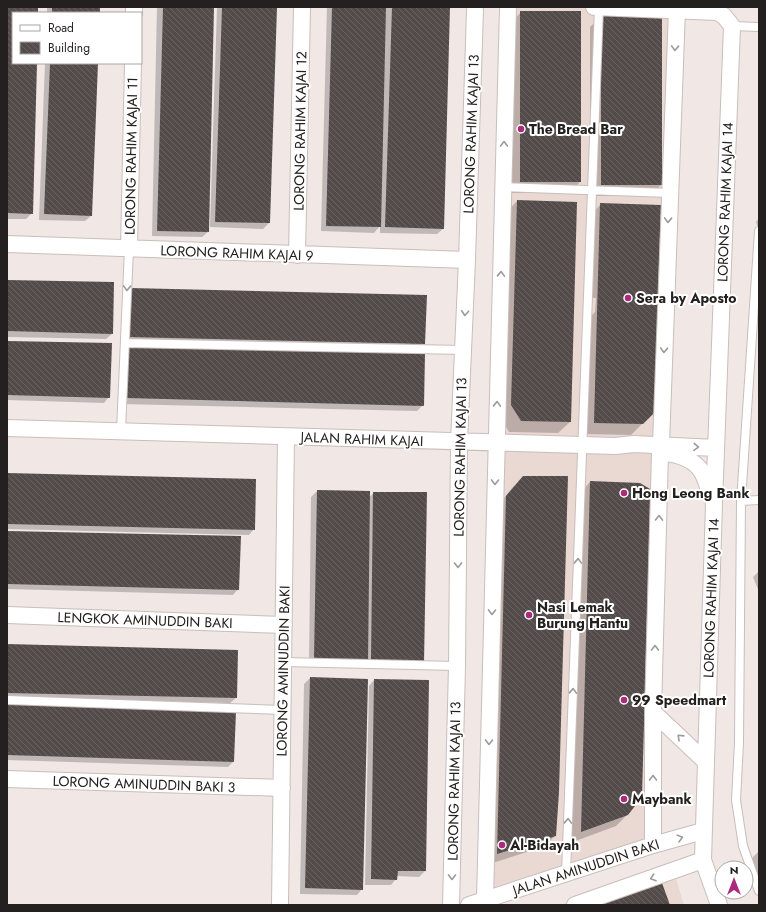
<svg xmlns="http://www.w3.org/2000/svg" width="766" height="912" viewBox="0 0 766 912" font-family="Jost,sans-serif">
<defs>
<pattern id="building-back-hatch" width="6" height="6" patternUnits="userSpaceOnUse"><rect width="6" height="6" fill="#544c4a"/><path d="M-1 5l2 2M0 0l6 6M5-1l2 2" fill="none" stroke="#696261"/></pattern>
</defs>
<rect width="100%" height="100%" fill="#f1e7e4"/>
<path fill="#ead8d2" d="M 514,7 L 682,7 L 653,845 L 485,900 Z
M 672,866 L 684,905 L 560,905 Z"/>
<path fill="#0003" d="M 7,7 L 37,7 L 37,13 L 13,13 L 13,63 L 36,63 L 32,213 L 26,219 L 7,219 Z
M 47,7 L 99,7 L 99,13 L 47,13 Z
M 157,7 L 213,7 L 208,232 L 202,237 L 152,236 Z
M 217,7 L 276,7 L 269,223 L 263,229 L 210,227 Z
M 327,7 L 449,7 L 443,229 L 437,234 L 380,233 L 380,226 L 374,233 L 321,231 Z
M 521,12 L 580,182 L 569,193 L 510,193 L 510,24 Z
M 602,16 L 661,185 L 650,196 L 590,196 L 590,27 Z
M 45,63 L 97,63 L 91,216 L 85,221 L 39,220 Z
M 517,201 L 570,422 L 558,433 L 509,432 L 500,416 L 506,213 Z
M 601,204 L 653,413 L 631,435 L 583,434 L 586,321 L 595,312 L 596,298 L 587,298 L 590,216 Z
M 759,218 L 759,232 L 756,222 Z
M 7,281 L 112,334 L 106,339 L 7,337 Z
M 124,295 L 424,343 L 419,349 L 123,342 Z
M 7,342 L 109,397 L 104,403 L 7,400 Z
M 123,352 L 423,405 L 417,411 L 122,404 Z
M 7,474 L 254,529 L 249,535 L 7,529 Z
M 523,477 L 555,836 L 543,847 L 486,865 L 496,508 L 512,488 Z
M 590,482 L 640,484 L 627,815 L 616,826 L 570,843 L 579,494 Z
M 317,491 L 369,497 L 374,493 L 423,662 L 309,665 L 311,497 Z
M 7,532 L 238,589 L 233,595 L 7,589 Z
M 759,571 L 759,592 L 753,577 Z
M 7,646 L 236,698 L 230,703 L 7,698 Z
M 310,678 L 367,680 L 362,889 L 357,895 L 300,894 L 304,684 Z
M 374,680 L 428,681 L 425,871 L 419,877 L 396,876 L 396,879 L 391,885 L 365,885 L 369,686 Z
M 7,705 L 233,762 L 228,767 L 7,760 Z
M 759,851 L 759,897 L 747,863 Z"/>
<path fill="url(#building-back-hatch)" d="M 7,7 L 38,7 L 38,13 L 13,13 L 13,63 L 37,63 L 33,214 L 7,213 Z
M 52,7 L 100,7 L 100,13 L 52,13 Z
M 163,7 L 214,7 L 209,232 L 157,231 Z
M 222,7 L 277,7 L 270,223 L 215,222 Z
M 332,7 L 386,7 L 381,227 L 326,226 Z
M 392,7 L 450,7 L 444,229 L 385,227 Z
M 520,11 L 581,11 L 581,182 L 520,182 Z
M 601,15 L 662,15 L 662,185 L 601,185 Z
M 50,63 L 98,63 L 92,216 L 44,214 Z
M 517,200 L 577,202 L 571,422 L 521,421 L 511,405 Z
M 600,203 L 661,205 L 654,413 L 643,424 L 594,423 Z
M 7,280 L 114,282 L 113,334 L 7,331 Z
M 130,288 L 427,295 L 425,344 L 128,337 Z
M 7,341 L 112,343 L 110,398 L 7,395 Z
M 128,345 L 425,353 L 424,406 L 127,398 Z
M 7,473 L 256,479 L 255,530 L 7,524 Z
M 523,476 L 568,476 L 559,792 L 556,836 L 497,854 L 506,496 Z
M 590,481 L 640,483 L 650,489 L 650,505 L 642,797 L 628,815 L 581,832 Z
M 317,490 L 370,491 L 368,661 L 314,660 Z
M 373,492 L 427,492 L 424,663 L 371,662 Z
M 7,531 L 241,536 L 239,590 L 7,584 Z
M 7,644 L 238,650 L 237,698 L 7,693 Z
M 310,677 L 368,679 L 363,890 L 305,888 Z
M 374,679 L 429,680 L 426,871 L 398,871 L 397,880 L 371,879 Z
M 7,704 L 236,711 L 234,762 L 7,755 Z
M 662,883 L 670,905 L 599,905 Z"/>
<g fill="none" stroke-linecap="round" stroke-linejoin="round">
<g stroke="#c8bebb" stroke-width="10">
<path id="service" d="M 732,26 L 759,27
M 503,187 L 669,193
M 759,231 L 741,501 L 739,743 L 736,800 L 743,846 L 759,891
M 125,343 L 463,350
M 121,431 L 129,249
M 741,501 L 759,500
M 283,662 L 457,666
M 7,700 L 283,710
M 566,874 L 599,7"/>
</g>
<g stroke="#c8bebb" stroke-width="18">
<path id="minor" d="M 594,7 L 717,12 L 724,16 L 732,26 L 714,503 L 703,860 L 719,905
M 134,13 L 134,7
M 7,244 L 467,260
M 129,249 L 133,63
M 297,255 L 302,7
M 7,428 L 582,445 L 615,446 L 634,444 L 716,448
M 661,445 L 677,9
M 663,453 C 677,454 694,459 702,472 C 706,479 708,488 711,496
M 7,615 L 284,625
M 653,712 L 706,762
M 7,779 L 282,788
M 653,845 L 653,712 L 660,453
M 485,900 L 508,7
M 280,905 L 286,437
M 451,905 L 457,666 L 459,442 L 467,260 L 475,10
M 469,905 L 653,845 L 703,831
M 575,905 L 703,860"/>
</g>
<use href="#service" stroke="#fff" stroke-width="8"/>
<use href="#minor" stroke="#fff" stroke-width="16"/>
</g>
<defs><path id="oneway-chevron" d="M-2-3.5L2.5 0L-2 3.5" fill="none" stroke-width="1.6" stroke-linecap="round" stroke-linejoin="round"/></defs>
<g stroke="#9c9b9a">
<use href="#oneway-chevron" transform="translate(675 48) rotate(92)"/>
<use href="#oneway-chevron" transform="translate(504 144) rotate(-89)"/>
<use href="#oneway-chevron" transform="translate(668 220) rotate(92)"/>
<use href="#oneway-chevron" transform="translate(501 274) rotate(-88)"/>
<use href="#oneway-chevron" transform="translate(127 288) rotate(92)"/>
<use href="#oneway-chevron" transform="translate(465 313) rotate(93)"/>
<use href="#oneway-chevron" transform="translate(664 350) rotate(92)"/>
<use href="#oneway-chevron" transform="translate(497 404) rotate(-88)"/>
<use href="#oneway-chevron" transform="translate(696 447) rotate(3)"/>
<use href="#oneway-chevron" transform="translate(495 482) rotate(91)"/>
<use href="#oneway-chevron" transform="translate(659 518) rotate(-89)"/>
<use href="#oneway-chevron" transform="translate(578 561) rotate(-88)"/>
<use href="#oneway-chevron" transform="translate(458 565) rotate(90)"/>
<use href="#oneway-chevron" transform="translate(492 612) rotate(91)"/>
<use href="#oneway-chevron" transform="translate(655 648) rotate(-89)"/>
<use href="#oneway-chevron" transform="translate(573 691) rotate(-88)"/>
<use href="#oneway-chevron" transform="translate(680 737) rotate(-136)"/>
<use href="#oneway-chevron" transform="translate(489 742) rotate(91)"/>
<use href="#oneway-chevron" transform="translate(653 778) rotate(-90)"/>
<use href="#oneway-chevron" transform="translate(568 821) rotate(-88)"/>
<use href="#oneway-chevron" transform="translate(680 838) rotate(-15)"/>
<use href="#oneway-chevron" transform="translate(452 877) rotate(91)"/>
<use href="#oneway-chevron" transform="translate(653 878) rotate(161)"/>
</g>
<g fill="#aa2b7b" stroke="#fff" stroke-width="1.5">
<circle cx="521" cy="129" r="4"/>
<circle cx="628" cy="298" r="4"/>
<circle cx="624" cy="493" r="4"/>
<circle cx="529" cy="615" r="4"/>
<circle cx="624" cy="700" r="4"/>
<circle cx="624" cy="799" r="4"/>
<circle cx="502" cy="845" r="4"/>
</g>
<g text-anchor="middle" stroke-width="4" stroke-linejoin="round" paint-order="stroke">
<g font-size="14" font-weight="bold" fill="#23201f" stroke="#fff" text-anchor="start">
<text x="529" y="134">The Bread Bar</text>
<text x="636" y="303">Sera by Aposto</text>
<text x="632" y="498">Hong Leong Bank</text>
<text x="537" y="612">Nasi Lemak<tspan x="537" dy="16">Burung Hantu</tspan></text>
<text x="632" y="705">99 Speedmart</text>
<text x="632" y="804">Maybank</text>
<text x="510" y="850">Al-Bidayah</text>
</g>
<g font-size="14" fill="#23201f" stroke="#fff">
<text transform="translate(300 131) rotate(-89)" y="5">LORONG RAHIM KAJAI 12</text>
<text transform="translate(471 134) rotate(-88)" y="5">LORONG RAHIM KAJAI 13</text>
<text transform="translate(131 156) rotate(-89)" y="5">LORONG RAHIM KAJAI 11</text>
<text transform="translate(725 202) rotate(-88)" y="5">LORONG RAHIM KAJAI 14</text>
<text transform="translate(237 253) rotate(2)" y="5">LORONG RAHIM KAJAI 9</text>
<text transform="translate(362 439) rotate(2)" y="5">JALAN RAHIM KAJAI</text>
<text transform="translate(460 457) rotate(-89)" y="5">LORONG RAHIM KAJAI 13</text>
<text transform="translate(711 598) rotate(-88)" y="5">LORONG RAHIM KAJAI 14</text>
<text transform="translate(145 620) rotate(2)" y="5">LENGKOK AMINUDDIN BAKI</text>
<text transform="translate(283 671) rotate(-89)" y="5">LORONG AMINUDDIN BAKI</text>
<text transform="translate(454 781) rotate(-89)" y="5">LORONG RAHIM KAJAI 13</text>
<text transform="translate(144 784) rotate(2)" y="5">LORONG AMINUDDIN BAKI 3</text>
<text transform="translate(586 867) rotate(-18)" y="5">JALAN AMINUDDIN BAKI</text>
</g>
</g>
<rect width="766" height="912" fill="none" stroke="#23201f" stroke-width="16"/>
<rect x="12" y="12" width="130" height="52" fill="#ffffff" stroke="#a7a6a5"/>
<rect x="20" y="25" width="20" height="6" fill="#ffffff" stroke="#a7a6a5"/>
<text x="48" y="32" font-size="12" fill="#23201f">Road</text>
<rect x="20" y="42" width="20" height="12" fill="url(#building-back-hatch)" stroke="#a7a6a5"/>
<text x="48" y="52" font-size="12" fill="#23201f">Building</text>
<g transform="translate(734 880)"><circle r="19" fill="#ffffff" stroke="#a7a6a5"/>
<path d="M0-3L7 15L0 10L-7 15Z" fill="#aa2b7b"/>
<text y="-6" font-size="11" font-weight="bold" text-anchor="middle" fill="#23201f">N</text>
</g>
</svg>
